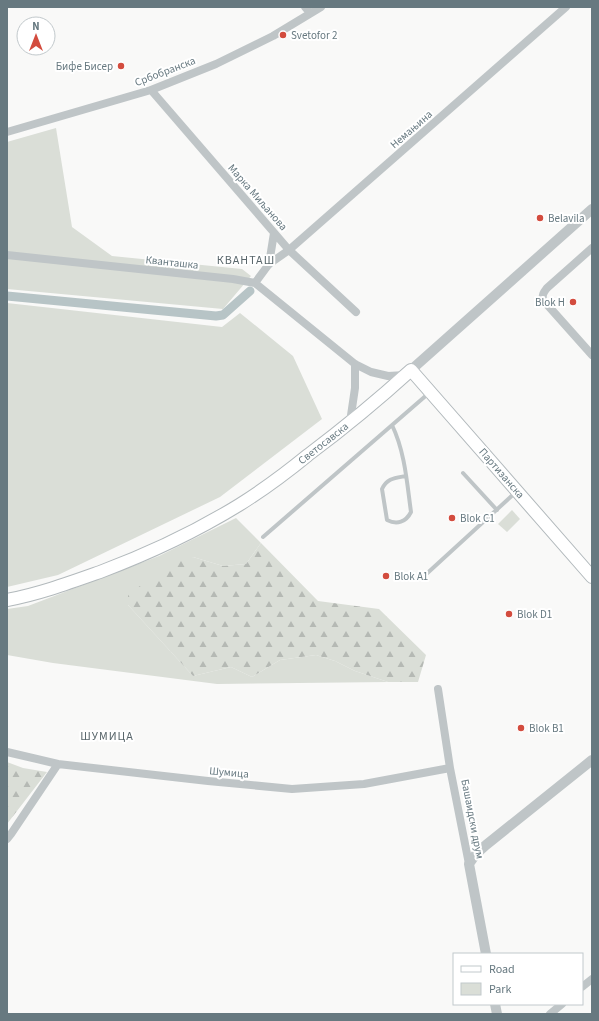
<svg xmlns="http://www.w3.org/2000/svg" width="599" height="1021" viewBox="0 0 599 1021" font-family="'Source Sans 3',sans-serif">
<defs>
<pattern id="forest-firs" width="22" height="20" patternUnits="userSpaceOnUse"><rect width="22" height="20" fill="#daded7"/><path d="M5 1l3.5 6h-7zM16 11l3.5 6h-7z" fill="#b5b9b4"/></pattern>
</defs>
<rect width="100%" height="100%" fill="#f9f9f8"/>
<path fill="#daded7" d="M 56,128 L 72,227 L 112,256 L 242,269 L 251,276 L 223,309 L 7,289 L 7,142 Z
M 7,303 L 222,327 L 240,313 L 293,356 L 322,419 L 220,497 L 58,575 L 7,587 Z
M 512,510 L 520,519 L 507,532 L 498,524 Z
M 236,518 L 261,543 L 246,564 L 223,566 L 193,557 L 128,605 L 193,676 L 231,667 L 252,677 L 280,660 L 316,655 L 335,661 L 355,671 L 388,682 L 217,684 L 53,663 L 7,655 L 7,609 L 28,606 L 159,556 Z"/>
<path fill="url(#forest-firs)" d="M 261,543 L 318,601 L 379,609 L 426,655 L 418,682 L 388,682 L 355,671 L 335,661 L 316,655 L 280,660 L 252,677 L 231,667 L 193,676 L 128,605 L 128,595 L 173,561 L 193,557 L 223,566 L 246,564 Z
M 7,762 L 23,768 L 47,772 L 7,824 Z"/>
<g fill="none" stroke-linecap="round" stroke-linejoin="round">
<path stroke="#b7c4c6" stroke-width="9" d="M 7,296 L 216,316 L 223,315 L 250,291"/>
<g stroke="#b2b9bc" stroke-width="14">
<path id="secondary" d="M 7,600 C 39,594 69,583 100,572 C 148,554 195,532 239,505 C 263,490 286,473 308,455 C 344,428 378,400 411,370 L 592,577"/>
</g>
<path stroke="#bfc5c7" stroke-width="4" d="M 392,425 C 405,452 407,483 411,512 C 406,522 397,525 387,520 L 382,489 C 387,478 395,478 406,476
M 463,473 L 497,510
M 263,537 L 429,393
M 422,578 L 516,492"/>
<path stroke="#bfc5c7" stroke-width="8" d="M 305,7 L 310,13
M 151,90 L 289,250 L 356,312
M 7,132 L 151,90 L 216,64 L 273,36 L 321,7
M 592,248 L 547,288 C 544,292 542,294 543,300 L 592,355
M 7,255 L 233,279 L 255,283 L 355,364 L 371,372 L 388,376 L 405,375
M 269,264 L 274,233
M 255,283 L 269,264 L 289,250 L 566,7
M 350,422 L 355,388 L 355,364
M 438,689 L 450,768 L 469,864
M 7,752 L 58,764 L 208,781 L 292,789 L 364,784 L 450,768
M 7,839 L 11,834 L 58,764
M 582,987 L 592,979
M 550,1014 L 562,1004"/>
<path stroke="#bfc5c7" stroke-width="10" d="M 411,370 L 592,209
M 486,954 L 469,864 L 476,854 L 486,845 L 592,760
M 495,1004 L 497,1014"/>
<use href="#secondary" stroke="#fff" stroke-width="12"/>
</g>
<g fill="#d34c3e" stroke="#fff" stroke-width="1.5">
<circle cx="283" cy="35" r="4"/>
<circle cx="121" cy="66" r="4"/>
<circle cx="540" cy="218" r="4"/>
<circle cx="573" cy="302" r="4"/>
<circle cx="452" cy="518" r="4"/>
<circle cx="386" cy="576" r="4"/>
<circle cx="509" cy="614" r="4"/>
<circle cx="521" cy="728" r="4"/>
</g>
<g text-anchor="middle" stroke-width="4" stroke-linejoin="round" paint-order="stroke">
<g font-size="11" fill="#677980" stroke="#fff" text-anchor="start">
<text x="291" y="39">Svetofor 2</text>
<text x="113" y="70" text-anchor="end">Бифе Бисер</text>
<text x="548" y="222">Belavila</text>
<text x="565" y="306" text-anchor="end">Blok H</text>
<text x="460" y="522">Blok C1</text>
<text x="394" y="580">Blok A1</text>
<text x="517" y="618">Blok D1</text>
<text x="529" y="732">Blok B1</text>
</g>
<g font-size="11" fill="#677980" stroke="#fff">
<text transform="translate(165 71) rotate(-21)" y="4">Србобранска</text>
<text transform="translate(411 129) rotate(-41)" y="4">Немањина</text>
<text transform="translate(258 197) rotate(49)" y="4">Марка Миљанова</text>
<text transform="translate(172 262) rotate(6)" y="4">Кванташка</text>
<text transform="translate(323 443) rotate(-38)" y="4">Светосавска</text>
<text transform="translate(502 473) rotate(49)" y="4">Партизанска</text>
<text transform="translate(229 772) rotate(5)" y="4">Шумица</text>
<text transform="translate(473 819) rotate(79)" y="4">Башаидски друм</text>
</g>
<g font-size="12" letter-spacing="1" fill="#59666b" stroke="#fff">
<text x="246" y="264">КВАНТАШ</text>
<text x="107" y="740">ШУМИЦА</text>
</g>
</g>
<rect width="599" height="1021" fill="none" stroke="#677980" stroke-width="16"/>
<rect x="453" y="953" width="130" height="52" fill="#ffffff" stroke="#c2c9cc"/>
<rect x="461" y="966" width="20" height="6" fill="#ffffff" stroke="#c2c9cc"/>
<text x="489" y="973" font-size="12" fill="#677980">Road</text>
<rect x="461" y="983" width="20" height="12" fill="#daded7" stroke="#c2c9cc"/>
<text x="489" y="993" font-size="12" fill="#677980">Park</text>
<g transform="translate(36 36)"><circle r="19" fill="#ffffff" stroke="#c2c9cc"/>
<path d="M0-3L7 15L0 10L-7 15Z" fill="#d34c3e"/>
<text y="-6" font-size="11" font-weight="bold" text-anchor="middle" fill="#677980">N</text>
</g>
</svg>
